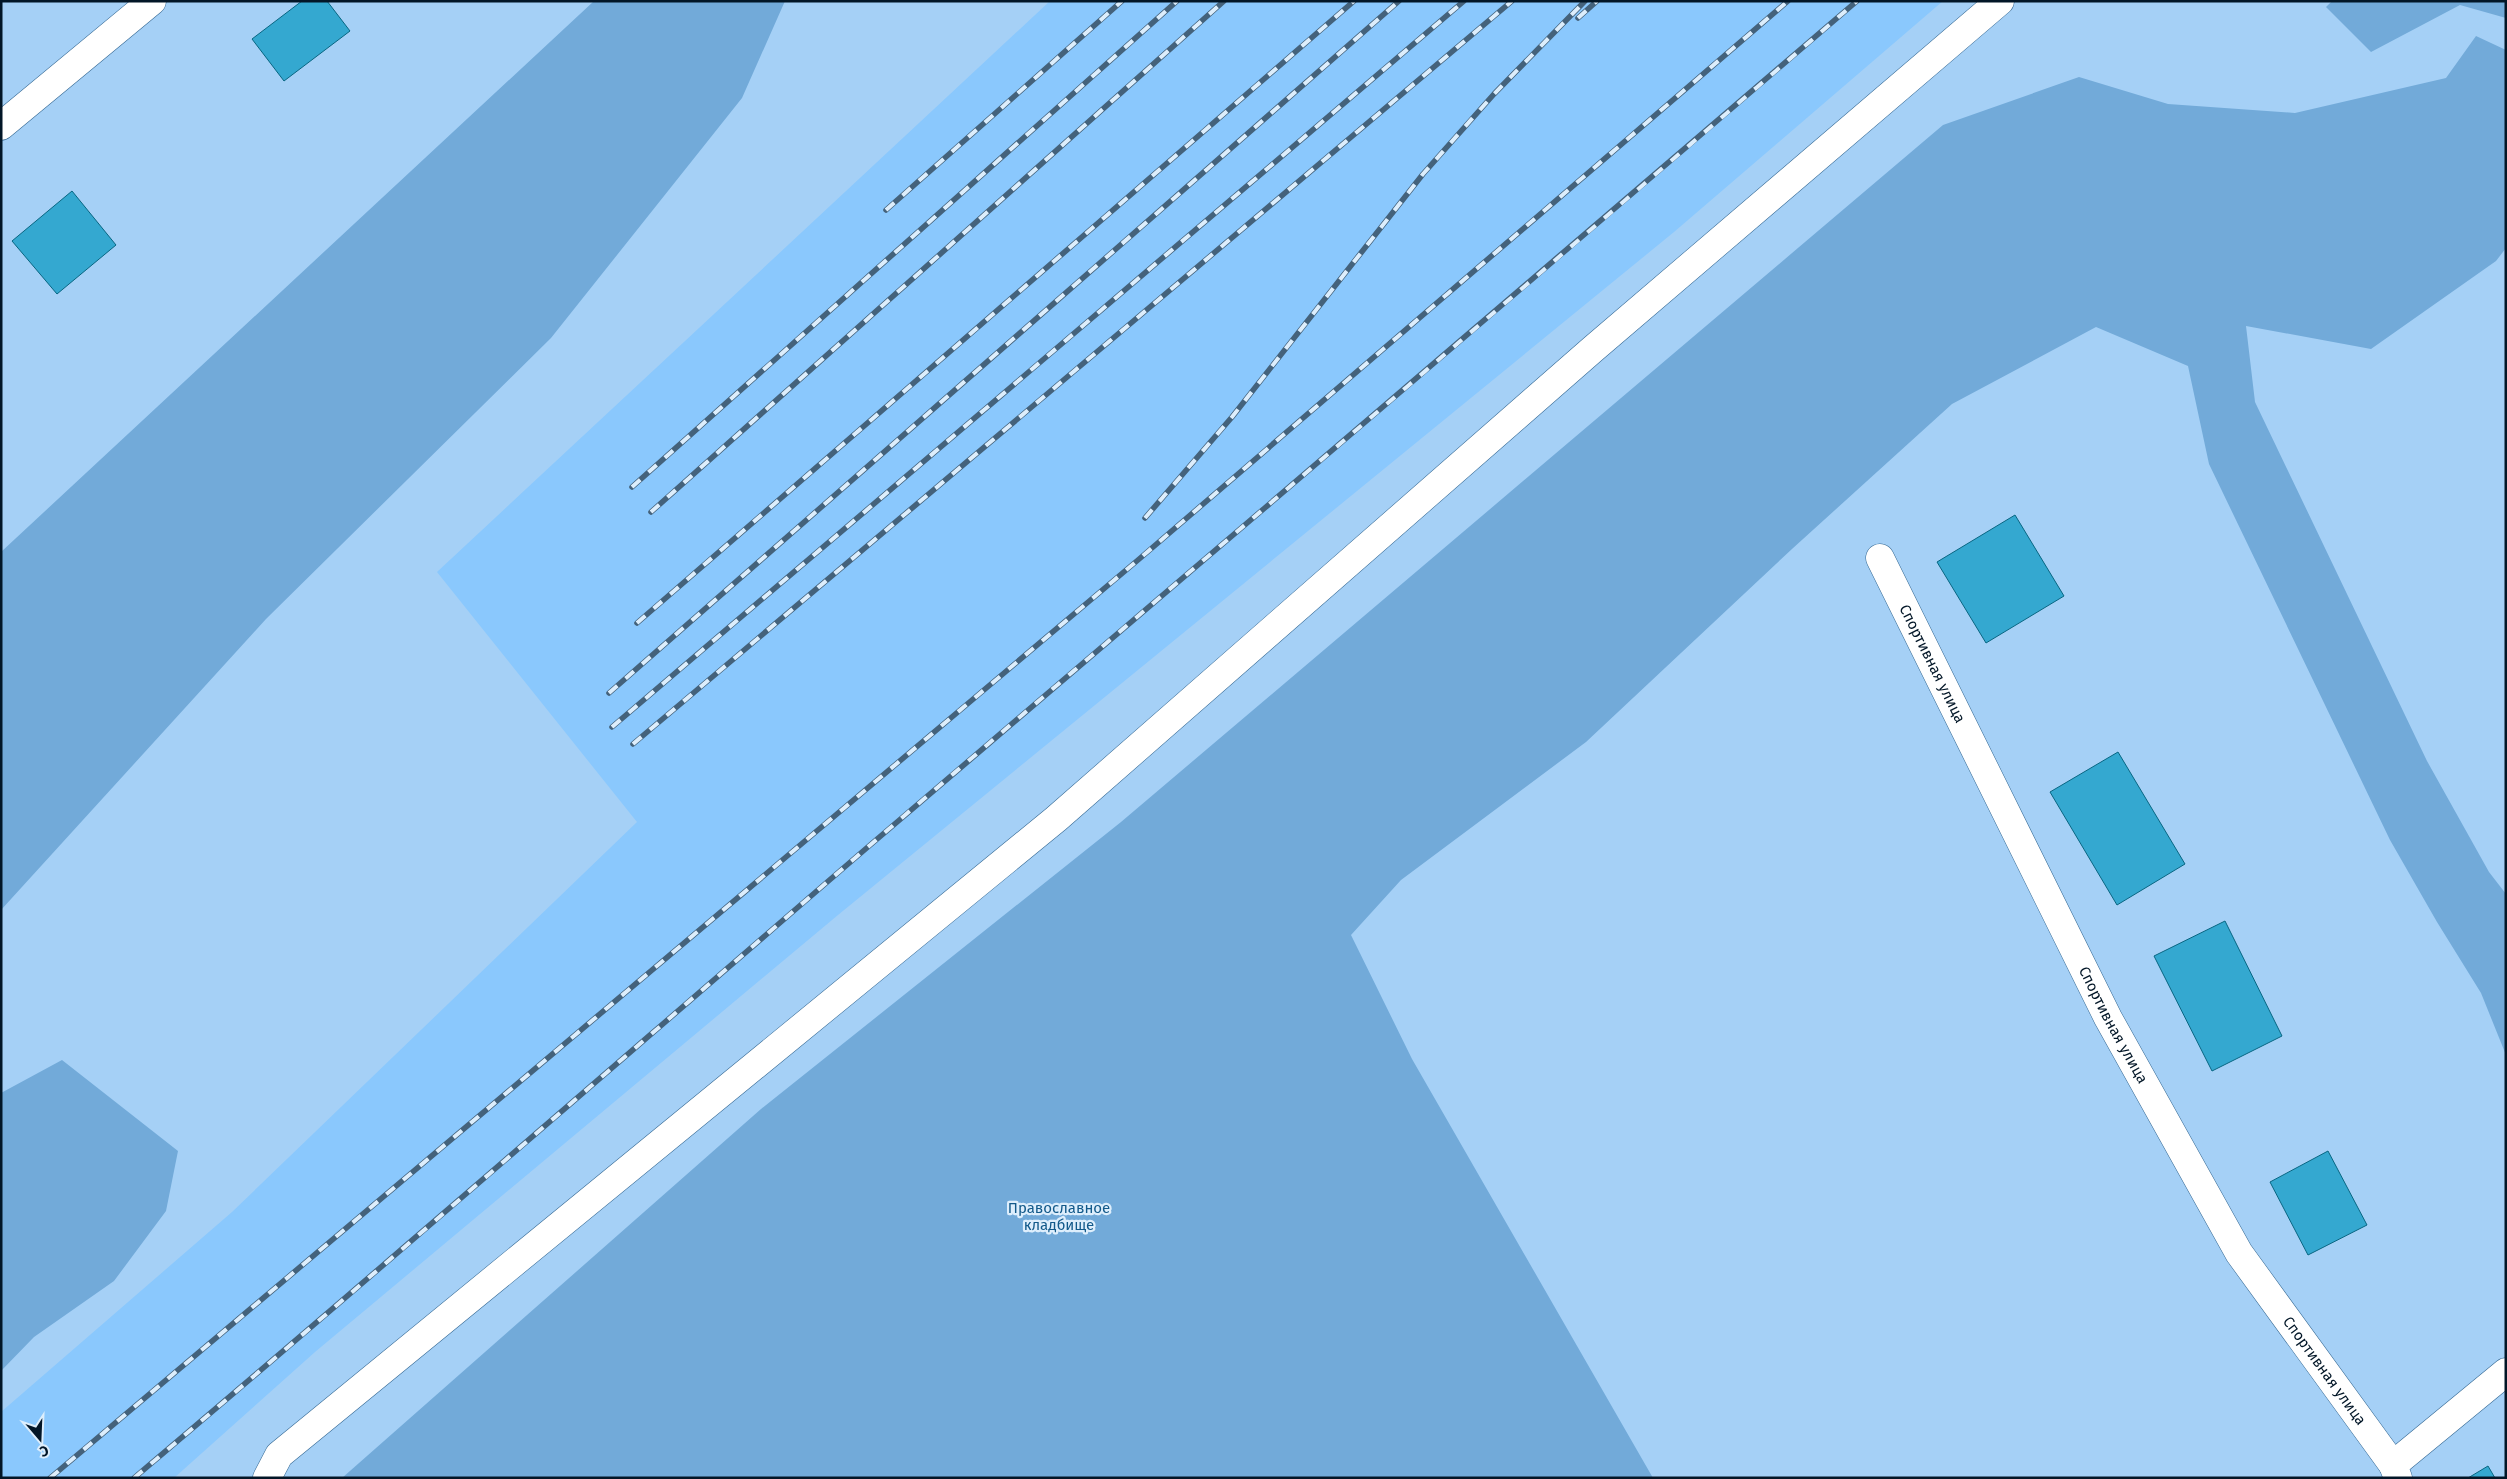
<svg xmlns="http://www.w3.org/2000/svg" width="2507" height="1479" viewBox="0 0 2507 1479" font-family="'Fira Sans',sans-serif">
<rect width="100%" height="100%" fill="#a5d0f6"/>
<path fill="#8ac8fd" d="M 1050,1 L 1943,1 L 1674,232 L 838,915 L 315,1352 L 174,1478 L 1,1478 L 1,1412 L 232,1212 L 637,822 L 437,572 Z"/>
<path fill="#72aad9" d="M 594,1 L 785,1 L 742,98 L 551,338 L 266,619 L 1,910 L 1,552 Z
M 2332,1 L 2506,1 L 2506,18 L 2460,5 L 2371,52 L 2326,7 Z
M 2476,36 L 2506,50 L 2506,248 L 2496,261 L 2371,349 L 2246,326 L 2255,402 L 2427,761 L 2489,872 L 2506,894 L 2506,1055 L 2481,993 L 2437,922 L 2390,840 L 2209,464 L 2188,366 L 2096,327 L 1952,404 L 1792,549 L 1586,742 L 1401,880 L 1351,935 L 1412,1059 L 1653,1478 L 342,1478 L 761,1109 L 1121,822 L 1943,125 L 2079,77 L 2168,104 L 2295,113 L 2446,78 Z
M 62,1060 L 178,1151 L 166,1211 L 114,1281 L 34,1337 L 1,1371 L 1,1093 Z"/>
<path fill="#34a8d0" stroke="#086682" d="M 302,1 L 327,1 L 350,31 L 284,81 L 252,39 Z
M 72,191 L 116,245 L 57,294 L 12,241 Z
M 2015,515 L 2064,596 L 1986,643 L 1937,562 Z
M 2118,752 L 2185,864 L 2117,905 L 2050,792 Z
M 2225,921 L 2282,1036 L 2212,1071 L 2154,956 Z
M 2328,1151 L 2367,1225 L 2308,1255 L 2270,1182 Z
M 2488,1466 L 2495,1478 L 2468,1478 Z"/>
<g fill="none" stroke-linecap="round" stroke-linejoin="round">
<g stroke="#346893" stroke-width="29">
<g id="street">
<path d="M 1,126 L 152,1"/>
<path id="s1" d="M 1880,558 L 2108,1018 L 2239,1253 L 2393,1465"/>
<path d="M 267,1478 L 279,1455 L 1056,819 L 1593,349 L 2000,1"/>
<path d="M 2398,1478 L 2393,1465 L 2506,1372"/>
</g>
</g>
<use href="#street" stroke="#fff" stroke-width="28"/>
<g stroke="#44627b" stroke-width="5.5">
<path id="rail" d="M 1578,18 L 1597,1
M 886,210 L 1122,1
M 632,487 L 1177,1
M 651,512 L 1224,1
M 1145,518 L 1232,417 L 1423,174 L 1494,94 L 1585,1
M 637,623 L 1354,1
M 609,693 L 1399,1
M 612,727 L 1464,1
M 633,744 L 1512,1
M 50,1478 L 1138,560 L 1788,1
M 134,1478 C 381,1269 624,1057 869,846 C 1198,564 1529,284 1857,1"/>
</g>
<use href="#rail" stroke="#ddeefc" stroke-width="4" stroke-dasharray="11" stroke-linecap="butt"/>
</g>
<g text-anchor="middle" stroke-width="4.5" stroke-linejoin="round" paint-order="stroke">
<g font-size="15" fill="#021627" stroke="#ddeefc">
<text dy="5" stroke="none"><textPath href="#s1" startOffset="118">Спортивная улица</textPath></text>
<text dy="5" stroke="none"><textPath href="#s1" startOffset="522">Спортивная улица</textPath></text>
<text dy="5" stroke="none"><textPath href="#s1" startOffset="928">Спортивная улица</textPath></text>
</g>
<g font-size="15" fill="#12598a" stroke="#ddeefc">
<text x="1059" y="1213">Православное<tspan x="1059" dy="17">кладбище</tspan></text>
</g>
</g>
<rect width="2507" height="1479" fill="none" stroke="#021627" stroke-width="5"/>
<g transform="translate(40 1439) rotate(161)" stroke="#ddeefc" stroke-width="4" paint-order="stroke">
<path d="M0-4L9 19L0 12L-9 19Z" fill="#021627"/>
<text y="-8" font-size="14" font-weight="bold" text-anchor="middle" fill="#021627">С</text>
</g>
</svg>
